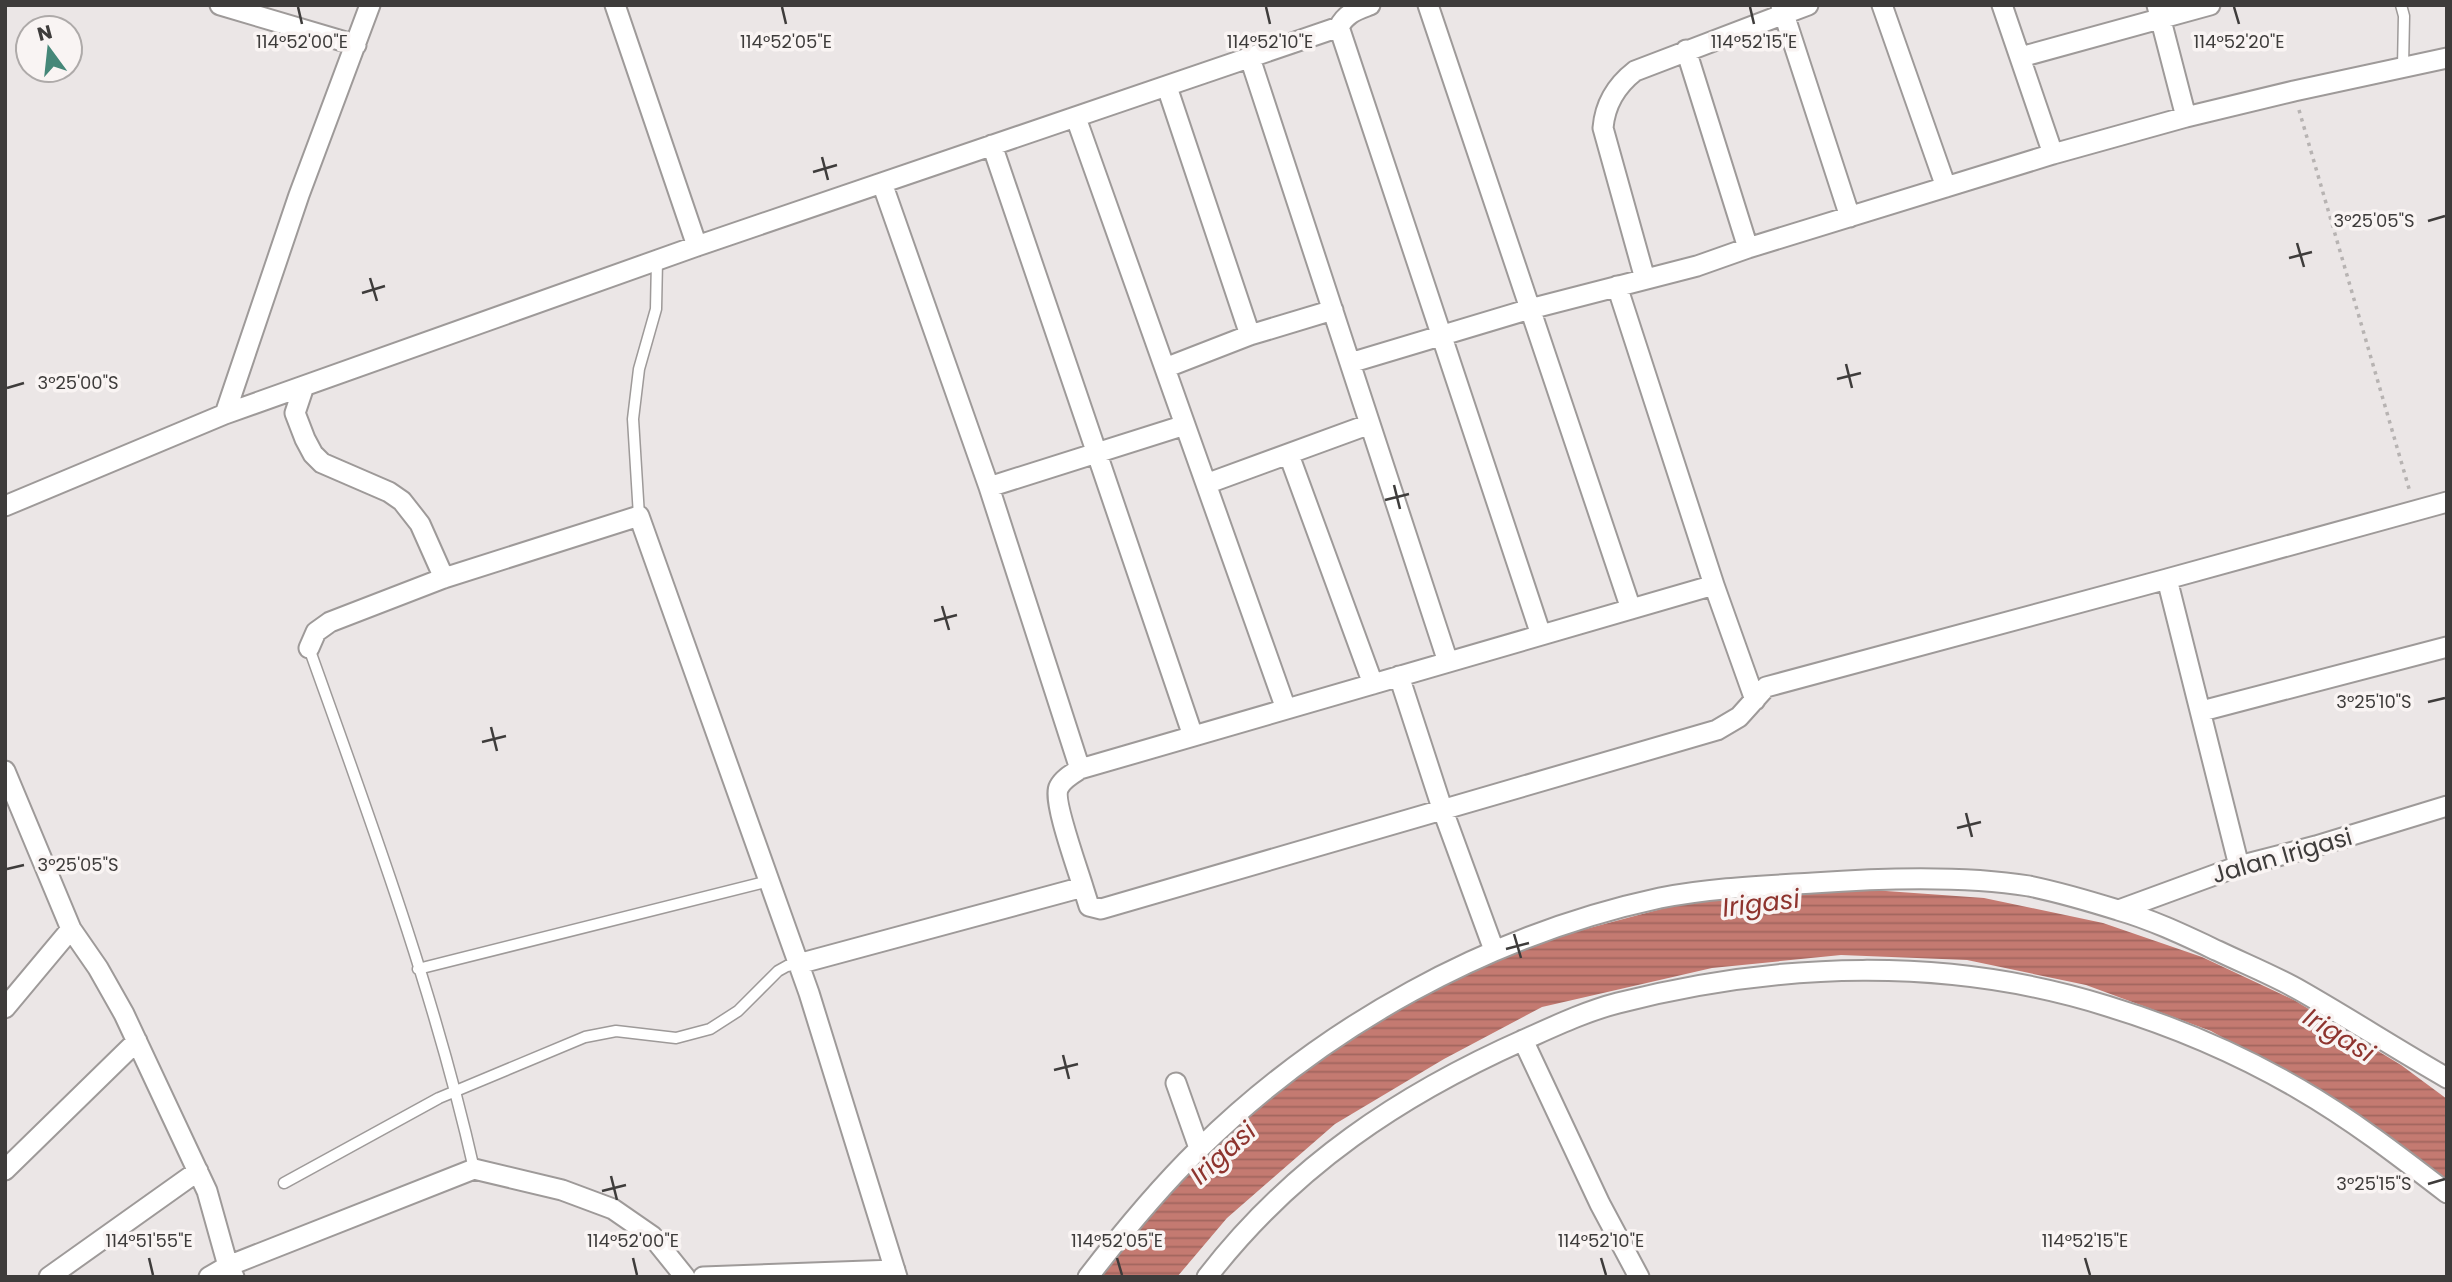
<svg xmlns="http://www.w3.org/2000/svg" width="2452" height="1282" viewBox="0 0 2452 1282" font-family="Poppins,sans-serif">
<defs>
<pattern id="water-rules" width="6" height="5" patternUnits="userSpaceOnUse" patternTransform="scale(1.75)"><rect width="6" height="5" fill="#c47a71"/><path d="M0 2.5h6" fill="none" stroke="#a1655e"/></pattern>
</defs>
<rect width="100%" height="100%" fill="#ebe6e6"/>
<path fill="url(#water-rules)" d="M 1844,888 L 1984,898 L 2103,923 L 2202,957 L 2294,1000 L 2401,1065 L 2447,1099 L 2447,1184 L 2334,1101 L 2211,1031 L 2086,985 L 1967,960 L 1841,955 L 1712,968 L 1542,1007 L 1444,1059 L 1335,1124 L 1227,1218 L 1177,1277 L 1093,1277 L 1195,1157 L 1284,1080 L 1432,987 L 1544,940 L 1680,904 Z"/>
<g fill="none" stroke-linecap="round" stroke-linejoin="round">
<g stroke="#9e9a99" stroke-width="13">
<path id="lane" d="M 2401,5 L 2404,16 L 2403,67
M 639,516 L 633,419 L 639,369 L 656,309 L 657,260
M 309,648 C 370,819 434,991 474,1169
M 418,969 L 769,881
M 284,1183 L 439,1098 L 585,1037 L 616,1031 L 676,1038 L 710,1029 L 738,1011 L 778,971 L 787,966 L 798,964"/>
</g>
<g stroke="#9e9a99" stroke-width="23">
<path id="street" d="M 220,5 L 356,45
M 615,5 L 697,246
M 1370,5 C 1357,10 1346,13 1339,27 L 1541,635
M 1428,5 L 1631,609
M 1781,5 L 1850,217
M 1882,5 L 1946,187
M 2002,5 L 2053,154
M 2157,5 L 2186,117
M 1686,50 L 1748,248
M 2021,57 L 2210,5
M 1250,58 L 1448,662
M 1167,87 L 1250,335
M 1076,118 L 1286,709
M 992,145 L 1193,736
M 882,183 L 989,487 L 1080,769 C 1072,774 1063,779 1059,787 C 1052,799 1078,870 1083,887
M 1645,279 L 1603,128 C 1605,104 1617,85 1635,71 L 1808,5
M 1617,286 L 1714,585
M 1350,363 L 1530,309 L 1697,266 L 1748,248 L 2053,154 L 2186,117 L 2294,91 L 2447,58
M 1165,368 L 1250,335 L 1333,310
M 304,386 L 295,413 L 305,439 L 313,454 L 322,463 L 389,492 L 402,501 L 420,524 L 444,578
M 225,414 L 299,195 L 370,5
M 1289,455 L 1373,684
M 1206,484 L 1370,424
M 989,487 L 1185,425
M 5,506 L 225,414 L 697,246 L 1339,27
M 309,648 L 316,632 L 330,622 L 444,578 L 639,516 L 809,993 L 897,1277
M 1399,676 L 1442,808 L 1494,950
M 2202,711 L 2447,647
M 1080,769 L 1714,585 L 1755,700
M 5,771 L 71,929 L 98,968 L 124,1014 L 207,1191 L 228,1266 L 234,1277
M 2239,866 L 2167,579 L 2447,502
M 2119,910 L 2239,866 L 2316,846 L 2447,806
M 798,964 L 1083,887 L 1089,906 L 1101,909 L 1717,730 L 1739,717 L 1766,687 L 2167,579
M 5,1008 L 71,929
M 1523,1040 L 1600,1204 L 1639,1277
M 1176,1083 L 1199,1148
M 5,1170 L 137,1041
M 49,1277 L 198,1171
M 209,1277 L 228,1266 L 474,1169 L 562,1190 L 613,1209 L 652,1236 L 685,1277
M 703,1277 L 895,1270
M 1088,1277 C 1122,1233 1159,1188 1199,1149 C 1324,1026 1488,935 1660,898 C 1710,888 1763,886 1813,883 C 1882,878 1961,875 2029,886 C 2058,892 2089,901 2118,910 C 2153,920 2186,936 2218,951 C 2245,964 2275,976 2301,991 C 2350,1019 2398,1050 2447,1078
M 1207,1277 C 1293,1166 1401,1094 1528,1038 C 1557,1025 1587,1011 1618,1003 C 1778,962 1948,956 2107,1006 C 2173,1026 2239,1054 2299,1089 C 2351,1119 2399,1156 2447,1193"/>
</g>
<path stroke="#b7b3b2" stroke-width="3.5" stroke-dasharray="3.5 5" stroke-linecap="butt" d="M 2299,110 L 2410,492"/>
<use href="#lane" stroke="#fff" stroke-width="10"/>
<use href="#street" stroke="#fff" stroke-width="19"/>
</g>
<path fill="none" stroke="#3e3c3b" stroke-width="2.5" d="M 298,7 L 302,24M 782,7 L 786,24M 1266,7 L 1270,24M 1750,7 L 1754,24M 2234,7 L 2239,24M 822,157 L 828,180M 813,172 L 837,165M 2428,221 L 2445,216M 2297,243 L 2304,267M 2289,258 L 2312,252M 370,278 L 377,301M 362,293 L 385,286M 1846,364 L 1852,388M 1837,379 L 1861,373M 7,388 L 24,383M 1394,485 L 1400,509M 1385,500 L 1409,494M 942,606 L 949,630M 934,621 L 957,615M 2428,702 L 2445,698M 491,727 L 497,751M 482,742 L 506,736M 1966,813 L 1972,837M 1957,828 L 1981,822M 7,869 L 24,865M 1514,934 L 1521,958M 1506,949 L 1529,943M 1063,1055 L 1069,1079M 1054,1070 L 1078,1064M 611,1176 L 617,1200M 2428,1184 L 2445,1179M 602,1191 L 626,1185M 149,1258 L 153,1275M 633,1258 L 637,1275M 1117,1258 L 1122,1275M 1601,1258 L 1606,1275M 2085,1258 L 2090,1275"/>
<g text-anchor="middle" stroke-width="7" stroke-linejoin="round" paint-order="stroke">
<g font-size="24" fill="#3e3c3b" stroke="#f9f4f3">
<text transform="translate(2282 856) rotate(-16)" y="8">Jalan Irigasi</text>
</g>
<g font-size="26" font-style="italic" fill="#8e342e" stroke="#f9f4f3">
<text transform="translate(1761 903) rotate(-7)" y="9">Irigasi</text>
<text transform="translate(2339 1035) rotate(32)" y="9">Irigasi</text>
<text transform="translate(1223 1153) rotate(-42)" y="9">Irigasi</text>
</g>
</g>
<g font-size="18" text-anchor="middle" fill="#3e3c3b" stroke="#f9f4f3" stroke-width="7" stroke-linejoin="round" paint-order="stroke">
<text x="302" y="48">114°52'00"E</text>
<text x="786" y="48">114°52'05"E</text>
<text x="1270" y="48">114°52'10"E</text>
<text x="1754" y="48">114°52'15"E</text>
<text x="2239" y="48">114°52'20"E</text>
<text x="2374" y="227">3°25'05"S</text>
<text x="78" y="389">3°25'00"S</text>
<text x="2374" y="708">3°25'10"S</text>
<text x="78" y="871">3°25'05"S</text>
<text x="2374" y="1190">3°25'15"S</text>
<text x="149" y="1247">114°51'55"E</text>
<text x="633" y="1247">114°52'00"E</text>
<text x="1117" y="1247">114°52'05"E</text>
<text x="1601" y="1247">114°52'10"E</text>
<text x="2085" y="1247">114°52'15"E</text>
</g>
<rect width="2452" height="1282" fill="none" stroke="#3e3c3b" stroke-width="14"/>
<g transform="translate(49 49) rotate(345)"><circle r="33" fill="#f9f4f3" stroke="#aeaaa9" stroke-width="2"/>
<path d="M0-5L12 26L0 18L-12 26Z" fill="#458778"/>
<text y="-10" font-size="19" font-weight="bold" text-anchor="middle" fill="#3e3c3b">N</text>
</g>
</svg>
